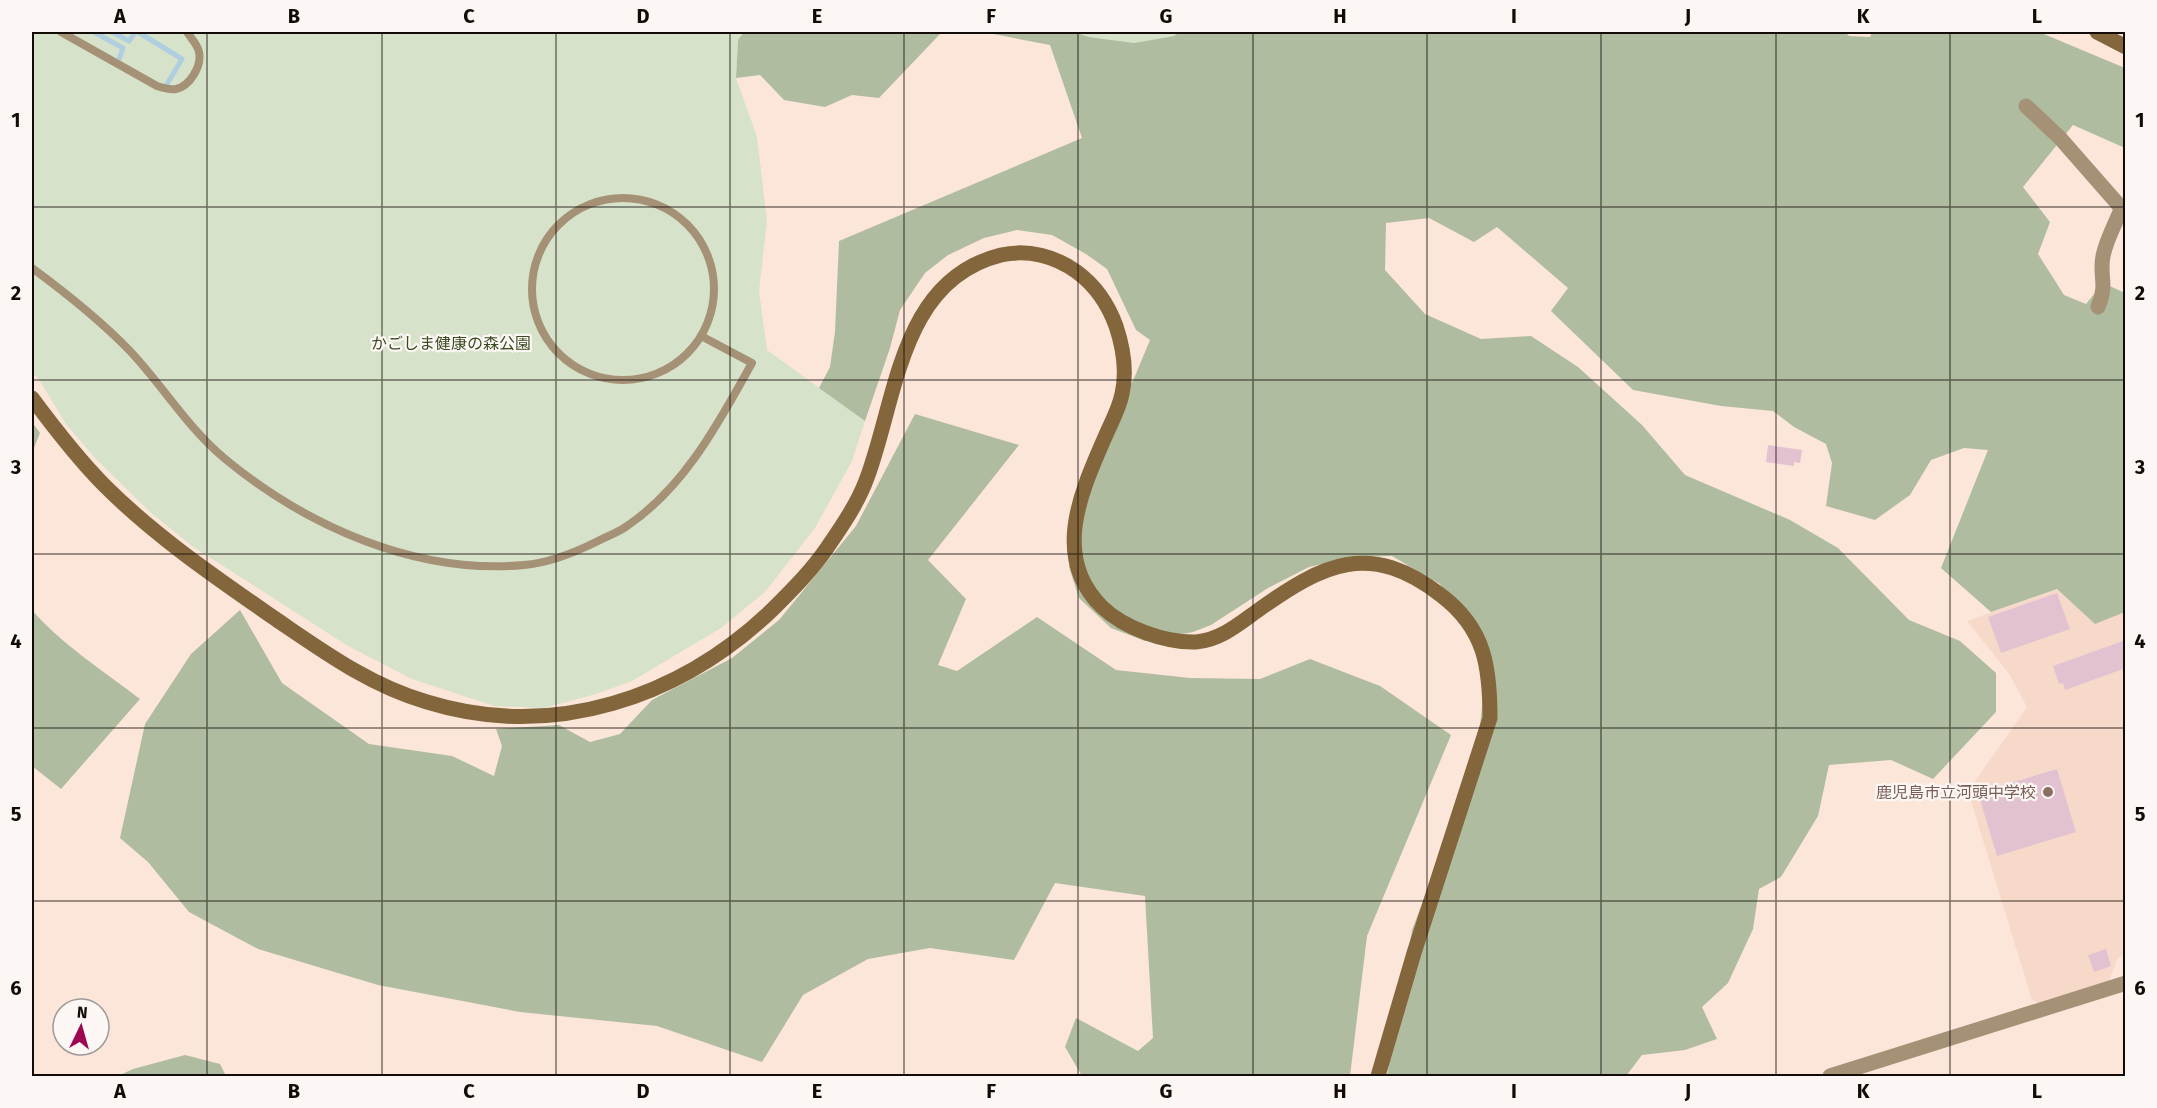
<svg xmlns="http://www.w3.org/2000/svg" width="2157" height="1108" viewBox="0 0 2157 1108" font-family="'Fira Sans','Noto Sans JP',sans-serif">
<rect width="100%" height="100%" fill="#fce6da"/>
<path fill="#f6d9c9" d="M 2057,589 L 2095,624 L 2125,612 L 2125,955 L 2118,958 L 2109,981 L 2038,1003 L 2032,1000 L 1970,798 L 1971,787 L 2027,707 L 2010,675 L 1967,621 Z"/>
<path fill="#d6e2c9" d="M 32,32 L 744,32 L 738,40 L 736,78 L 757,137 L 767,221 L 759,291 L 767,350 L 865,421 L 852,461 L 815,528 L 765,592 L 721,628 L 632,681 L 596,694 L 544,708 L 494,706 L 412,679 L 348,646 L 192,546 L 150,512 L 94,457 L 66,424 L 40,381 L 32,372 Z
M 1074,32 L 1179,32 L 1174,36 L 1134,43 L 1089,37 Z"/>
<path fill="#afbc9f" d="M 744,32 L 982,32 L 941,33 L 879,98 L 852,95 L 825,107 L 784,100 L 760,75 L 736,78 L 738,40 Z
M 983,32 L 1074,32 L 1089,37 L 1134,43 L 1174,36 L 1179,32 L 1845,32 L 1849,36 L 1870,37 L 1872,32 L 2039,32 L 2125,68 L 2125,148 L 2073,125 L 2023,187 L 2050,222 L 2038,254 L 2064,295 L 2086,304 L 2103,283 L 2125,293 L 2125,612 L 2095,624 L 2057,589 L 1991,612 L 1941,568 L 1988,450 L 1964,448 L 1931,460 L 1910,495 L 1875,520 L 1826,506 L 1832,463 L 1826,444 L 1794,427 L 1773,411 L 1721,406 L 1633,390 L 1551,311 L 1568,288 L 1497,227 L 1474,242 L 1429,218 L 1386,223 L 1385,270 L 1425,314 L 1481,339 L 1531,336 L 1578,367 L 1642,425 L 1685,475 L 1790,520 L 1838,548 L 1909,620 L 1960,641 L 1996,673 L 1996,712 L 1933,779 L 1891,760 L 1829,765 L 1818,816 L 1781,877 L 1759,889 L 1753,929 L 1728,983 L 1702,1007 L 1717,1039 L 1685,1050 L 1642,1055 L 1626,1076 L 1387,1076 L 1412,930 L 1428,888 L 1480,726 L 1484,689 L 1477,653 L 1440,584 L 1392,556 L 1352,557 L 1309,567 L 1268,588 L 1211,625 L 1193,632 L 1145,641 L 1111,628 L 1079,598 L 1069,567 L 1072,510 L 1135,376 L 1150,340 L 1136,330 L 1107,269 L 1086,254 L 1052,235 L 1017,230 L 984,238 L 948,255 L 925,273 L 900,310 L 890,348 L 865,421 L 819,388 L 830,367 L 835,332 L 839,241 L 1082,138 L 1050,45 Z
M 915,414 L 1019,445 L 928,560 L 966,599 L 938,665 L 957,671 L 1037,617 L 1116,670 L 1190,678 L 1260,679 L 1310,659 L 1380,686 L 1451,735 L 1367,936 L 1350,1076 L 1082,1076 L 1065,1047 L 1076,1018 L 1138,1051 L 1153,1038 L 1145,896 L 1055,883 L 1014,960 L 930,948 L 868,959 L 803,995 L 762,1062 L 657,1026 L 520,1012 L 378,985 L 258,949 L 189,912 L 148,862 L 120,838 L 145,724 L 191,654 L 240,610 L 282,683 L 369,744 L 452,756 L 494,776 L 502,746 L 496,729 L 559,725 L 590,742 L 620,734 L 652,700 L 732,658 L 779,620 L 856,526 Z
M 32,422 L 40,433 L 32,453 Z
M 32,610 C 61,644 105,672 140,699 L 61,789 L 32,766 Z
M 185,1055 L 220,1064 L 226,1076 L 118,1076 L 133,1069 Z"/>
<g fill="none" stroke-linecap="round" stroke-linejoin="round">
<path stroke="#afcfe1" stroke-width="5" d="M 94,32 L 123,48 L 117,65 L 119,66
M 112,32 L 129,41 L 135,32
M 138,32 L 182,59 L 164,89"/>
</g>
<path fill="#e2c2d1" d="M 1768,445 L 1802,450 L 1800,463 L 1794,462 L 1794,466 L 1766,462 Z
M 2057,593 L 2070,629 L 2001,653 L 1988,617 Z
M 2126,640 L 2126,668 L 2065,690 L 2063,683 L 2059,684 L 2053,666 Z
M 2057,769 L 2076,832 L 1997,856 L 1978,793 Z
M 2106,949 L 2111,966 L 2094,972 L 2088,955 Z"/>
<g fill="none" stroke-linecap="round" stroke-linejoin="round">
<path stroke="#a59176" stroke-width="8" d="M 61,32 L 157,86 C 163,88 169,90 176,89 C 190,86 202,66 199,52 C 198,45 190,37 187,32
M532 289a91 91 0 1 1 182 0a91 91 0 1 1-182 0Z
M 32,268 C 66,293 100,320 130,351 C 163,386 187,427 224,458 C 306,526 416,575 524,565 C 550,563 576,552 598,541 C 608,536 619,532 627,526 C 685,487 719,422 752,363 L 703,337"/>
<path stroke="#a59176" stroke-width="15" d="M 2026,106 L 2060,138 L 2124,211
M 2098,307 C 2108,283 2099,277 2103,256 C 2106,241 2114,226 2120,212 L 2126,211
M 1830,1076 L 2126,983"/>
<path stroke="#83663c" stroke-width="15" d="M 2097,32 L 2126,47
M 32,398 C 55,429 78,459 105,486 C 156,537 218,579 277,620 C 324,652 371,686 427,702 C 553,741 681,698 774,608 C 793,589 812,570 827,548 C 842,526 858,503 867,478 C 897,398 900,280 1001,255 C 1028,249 1055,256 1077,272 C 1096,286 1108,304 1116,326 C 1123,347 1127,372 1122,394 C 1119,409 1111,423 1105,437 C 1081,492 1051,557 1102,607 C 1124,628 1165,643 1196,642 C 1220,640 1239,624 1257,611 C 1324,563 1370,540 1442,596 C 1485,629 1490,667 1490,718 L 1414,953 L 1378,1076"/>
</g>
<path fill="none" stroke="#120b07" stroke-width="1.5" stroke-opacity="0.55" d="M 207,32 L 207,1076M 382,32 L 382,1076M 556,32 L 556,1076M 730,32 L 730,1076M 904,32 L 904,1076M 1078,32 L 1078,1076M 1253,32 L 1253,1076M 1427,32 L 1427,1076M 1601,32 L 1601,1076M 1776,32 L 1776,1076M 1950,32 L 1950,1076M 32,207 L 2126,207M 32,380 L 2126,380M 32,554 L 2126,554M 32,728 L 2126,728M 32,901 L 2126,901"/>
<circle fill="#8d6e63" stroke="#fcf7f5" stroke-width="2" cx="2048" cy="792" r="6"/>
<g text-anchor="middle" stroke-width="4.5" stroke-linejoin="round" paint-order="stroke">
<g font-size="16" fill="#394b1f" stroke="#fcf7f5">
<text x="451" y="349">かごしま健康の森公園</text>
</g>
<g font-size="16" fill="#785e54" stroke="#fcf7f5" text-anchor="end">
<text x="2036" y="798">鹿児島市立河頭中学校</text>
</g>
</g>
<rect width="2157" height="1108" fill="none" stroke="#fcf7f5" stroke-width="66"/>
<g transform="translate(81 1027) rotate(5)"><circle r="28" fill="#fcf7f5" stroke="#9e9996" stroke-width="1.5"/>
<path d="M0-4.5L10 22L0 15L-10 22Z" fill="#9d0651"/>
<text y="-9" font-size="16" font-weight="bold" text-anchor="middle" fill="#120b07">N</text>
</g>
<rect x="33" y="33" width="2091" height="1042" fill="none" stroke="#120b07" stroke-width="2"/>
<g font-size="20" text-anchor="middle" font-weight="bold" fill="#120b07">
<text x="120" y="23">A</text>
<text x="294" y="23">B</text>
<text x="469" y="23">C</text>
<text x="643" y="23">D</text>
<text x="817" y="23">E</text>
<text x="991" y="23">F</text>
<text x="1166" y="23">G</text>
<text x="1340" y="23">H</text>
<text x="1514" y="23">I</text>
<text x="1688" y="23">J</text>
<text x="1863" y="23">K</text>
<text x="2037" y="23">L</text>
<text x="16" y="127">1</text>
<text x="2140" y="127">1</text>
<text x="16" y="300">2</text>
<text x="2140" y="300">2</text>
<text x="16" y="474">3</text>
<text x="2140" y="474">3</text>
<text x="16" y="648">4</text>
<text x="2140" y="648">4</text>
<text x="16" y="821">5</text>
<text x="2140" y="821">5</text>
<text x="16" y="995">6</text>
<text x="2140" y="995">6</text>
<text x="120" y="1098">A</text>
<text x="294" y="1098">B</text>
<text x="469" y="1098">C</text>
<text x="643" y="1098">D</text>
<text x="817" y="1098">E</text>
<text x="991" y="1098">F</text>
<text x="1166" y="1098">G</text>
<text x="1340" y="1098">H</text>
<text x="1514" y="1098">I</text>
<text x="1688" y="1098">J</text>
<text x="1863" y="1098">K</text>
<text x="2037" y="1098">L</text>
</g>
</svg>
